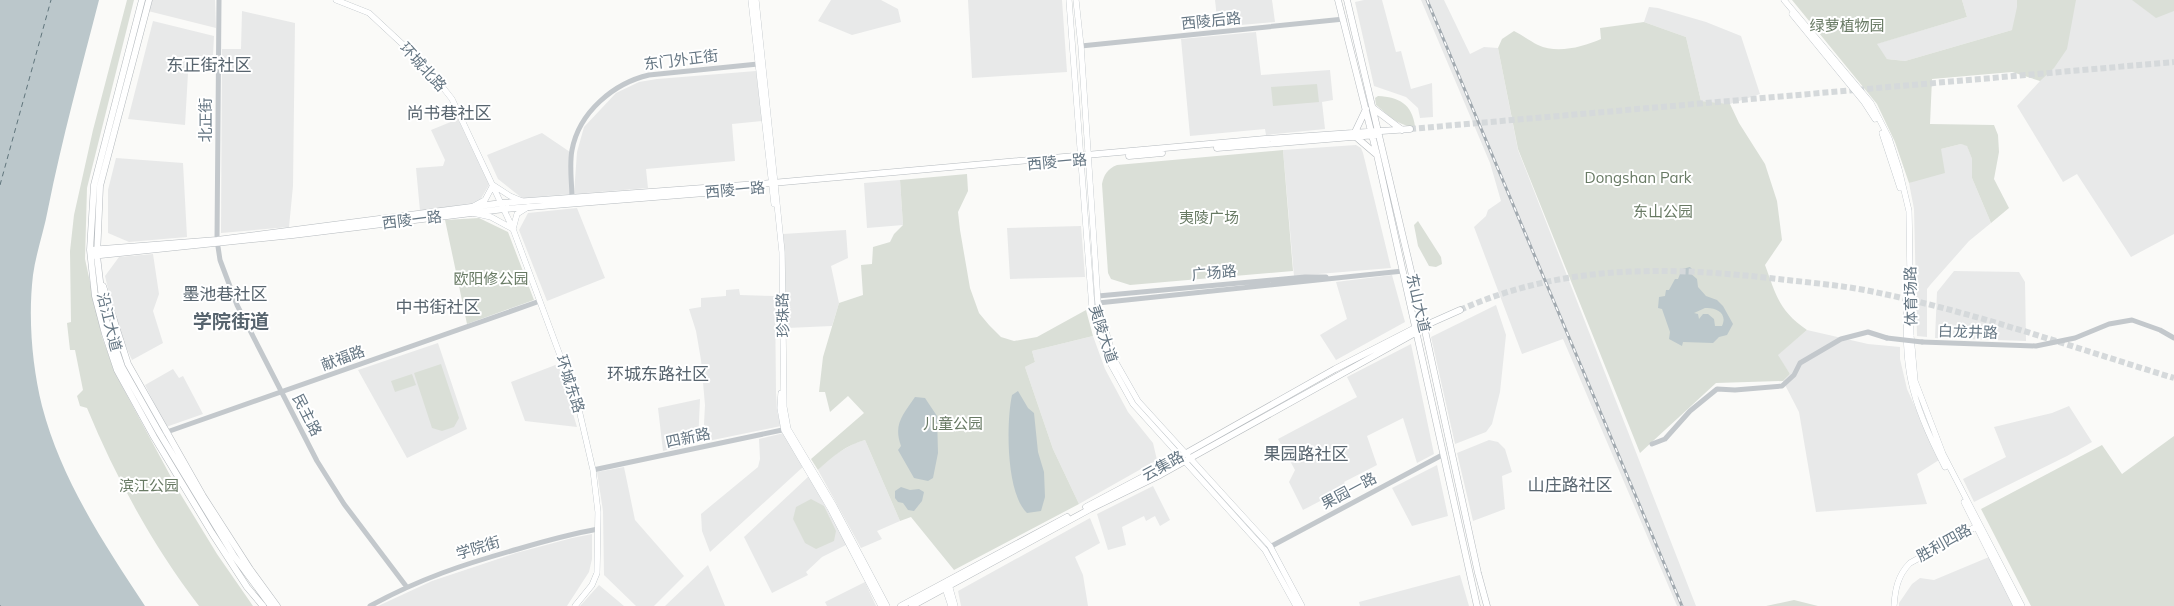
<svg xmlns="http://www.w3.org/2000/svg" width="2174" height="606" viewBox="0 0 2174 606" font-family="Mulish,'Noto Sans SC',sans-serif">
<rect width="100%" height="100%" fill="#fafaf8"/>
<path fill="#e8e9e9" d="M 151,0 L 215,0 L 216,28 L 148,11 Z
M 831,0 L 881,0 L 898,9 L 901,22 L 852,35 L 818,21 Z
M 968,0 L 1062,0 L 1067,72 L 972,78 Z
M 1215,0 L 1272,0 L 1275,22 L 1218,27 Z
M 1364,0 L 1382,0 L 1396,52 L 1401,51 L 1411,89 L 1432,83 L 1433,117 L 1420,118 L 1418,108 L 1406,97 L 1374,86 L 1355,2 Z
M 1421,0 L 1444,0 L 1470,54 L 1484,47 L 1498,48 L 1518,150 L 1696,606 L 1677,606 L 1563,339 L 1522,354 L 1474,227 L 1486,216 L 1488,210 L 1501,201 L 1490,163 Z
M 1962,0 L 2174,0 L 2174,234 L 2131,257 L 2077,174 L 2063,182 L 2017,106 L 2040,81 L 2012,30 L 1905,61 L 1887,59 L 1876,44 L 1967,17 Z
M 1649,7 L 1658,8 L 1706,22 L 1741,36 L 1760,94 L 1730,104 L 1701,101 L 1686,37 L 1644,22 Z
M 242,11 L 295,23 L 293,186 L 289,227 L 221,233 L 222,49 L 241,49 Z
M 153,21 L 214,36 L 213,56 L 189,56 L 185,125 L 128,119 Z
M 1256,32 L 1261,75 L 1330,70 L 1333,100 L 1322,102 L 1325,129 L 1266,135 L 1265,129 L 1190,136 L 1181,39 Z
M 756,71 L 762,121 L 732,124 L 735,161 L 646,169 L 648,188 L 574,194 L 577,152 L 584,127 L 616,93 L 639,82 L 657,79 Z
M 458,119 L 489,185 L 479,202 L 420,211 L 416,168 L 443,166 L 445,160 L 431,130 Z
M 542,133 L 570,152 L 570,194 L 522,198 L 498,179 L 487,155 Z
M 1961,144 L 1967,145 L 1972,159 L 1972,178 L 1991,223 L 1969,241 L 1931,284 L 1927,289 L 1927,337 L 1917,336 L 1914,209 L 1909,183 L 1918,179 L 1941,149 Z
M 1356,145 L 1361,148 L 1363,153 L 1391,268 L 1294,276 L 1283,150 Z
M 116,158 L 183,163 L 187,237 L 129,242 L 108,233 L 108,190 Z
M 900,180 L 903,225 L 867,228 L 864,183 Z
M 577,208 L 605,278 L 547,301 L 519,230 L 528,213 Z
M 1081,226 L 1085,277 L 1010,279 L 1007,228 Z
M 846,230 L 848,258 L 831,266 L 839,303 L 832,326 L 787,328 L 783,234 Z
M 153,254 L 159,294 L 153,311 L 163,343 L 132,360 L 117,327 L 105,276 L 119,257 Z
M 1954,271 L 2019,272 L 2025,282 L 2026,341 L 1935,338 L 1937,292 Z
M 1392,275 L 1405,322 L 1336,360 L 1320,335 L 1347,319 L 1336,282 Z
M 739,289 L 740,295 L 775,296 L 776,392 L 777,411 L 781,426 L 703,442 L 705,405 L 701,360 L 696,331 L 689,309 L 701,307 L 701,298 L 726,296 L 726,290 Z
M 1496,305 L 1506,335 L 1500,392 L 1492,424 L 1486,432 L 1455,444 L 1431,337 Z
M 1807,330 L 1868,344 L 1900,347 L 1900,359 L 1907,389 L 1939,460 L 1917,474 L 1927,504 L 1816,512 L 1799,412 L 1783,381 L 1790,374 L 1777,355 Z
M 1093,336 L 1105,369 L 1128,412 L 1153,443 L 1157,460 L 1079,504 L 1053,449 L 1025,367 L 1035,362 L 1032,351 Z
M 438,343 L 467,429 L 407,458 L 358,370 Z
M 1411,344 L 1434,454 L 1417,463 L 1403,418 L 1367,436 L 1377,465 L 1344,482 L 1347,487 L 1303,510 L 1289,482 L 1295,470 L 1278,439 L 1357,397 L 1347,377 Z
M 558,364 L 577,427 L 525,421 L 511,382 Z
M 173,369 L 179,378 L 183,376 L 203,414 L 166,427 L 145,385 Z
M 700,399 L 698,443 L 663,451 L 658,408 Z
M 2069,406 L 2092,442 L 2067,456 L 1974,502 L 1963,479 L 2006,457 L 1994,427 L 2052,413 Z
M 784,433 L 804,466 L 710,552 L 702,531 L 701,514 L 758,467 L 760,459 L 759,439 Z
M 865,440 L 900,521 L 877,531 L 882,539 L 861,548 L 818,470 L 834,455 L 855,443 Z
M 1489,440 L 1498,442 L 1505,449 L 1512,472 L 1502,476 L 1505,509 L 1473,521 L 1457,453 Z
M 1437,465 L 1448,516 L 1412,526 L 1392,488 Z
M 624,467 L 635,520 L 684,576 L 654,606 L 636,606 L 604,575 L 603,511 L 597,472 Z
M 809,476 L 846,545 L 822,557 L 806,572 L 808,575 L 772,593 L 744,537 Z
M 1153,486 L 1170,520 L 1160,526 L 1155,516 L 1146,521 L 1144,516 L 1122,527 L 1126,545 L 1108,550 L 1097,514 Z
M 1090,518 L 1100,543 L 1075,557 L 1083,575 L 1088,606 L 961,606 L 958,591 Z
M 592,534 L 592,559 L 589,572 L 567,606 L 378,606 L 432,581 L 516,553 L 572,538 Z
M 1989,557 L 2013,606 L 1899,606 L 1899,603 L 1912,584 L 1920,578 L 1934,580 Z
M 708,565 L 725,606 L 665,606 Z
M 1460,575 L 1469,606 L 1360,606 L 1359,602 Z
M 865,582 L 876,606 L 827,606 L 825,602 Z
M 599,585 L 624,606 L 580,606 Z"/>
<path fill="#dadfd7" d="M 127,0 L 134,0 L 87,188 L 85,259 L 102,337 L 116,375 L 178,490 L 217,554 L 253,606 L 199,606 C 153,546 116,478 87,408 L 80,406 L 77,396 L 83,390 L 75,350 L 70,350 L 67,323 L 71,322 L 70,251 L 74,215 L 93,130 Z
M 1792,0 L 1962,0 L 1967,17 L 1877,44 L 1887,59 L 1905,61 L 2012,30 L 2017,7 L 2017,0 L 2076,0 L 2067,49 L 2054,68 L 2040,81 L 2012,72 L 1932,79 L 1930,124 L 1994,125 L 1998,135 L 1999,152 L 1994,179 L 2009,208 L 1991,223 L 1972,178 L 1972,159 L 1967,146 L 1961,144 L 1941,149 L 1945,173 L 1909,183 L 1895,142 L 1877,104 Z
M 2132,0 L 2174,0 L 2174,11 L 2156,18 Z
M 1644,22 L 1686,37 L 1701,101 L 1730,104 L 1739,123 L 1765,164 L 1777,201 L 1782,240 L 1765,265 C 1776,295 1779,311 1807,330 L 1778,355 L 1790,374 L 1783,381 L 1716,383 L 1640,453 L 1518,149 L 1498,48 L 1502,39 L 1514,31 C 1522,35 1530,41 1538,45 C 1557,54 1583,47 1601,39 L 1600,28 Z
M 1317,84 L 1319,102 L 1273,106 L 1271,87 Z
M 1378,96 C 1399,97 1412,104 1415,126 C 1400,128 1387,114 1376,105 L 1375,98 Z
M 1283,150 L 1293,271 L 1130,285 L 1111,279 L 1108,273 L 1102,184 C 1104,175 1107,169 1117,165 Z
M 967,174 L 968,191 L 958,212 L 960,230 L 970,288 L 979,313 L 989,325 L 1001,337 L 1014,341 L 1037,337 L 1086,310 L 1093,336 L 1032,351 L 1035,362 L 1025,367 L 1053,449 L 1079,504 L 954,570 L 911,517 L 900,521 L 865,440 C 846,445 832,457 818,470 L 811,459 L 864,413 L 848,396 L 830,412 L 825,392 L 819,392 L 823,357 L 839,303 L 863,295 L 861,265 L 872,264 L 873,247 L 890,242 L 894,234 L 903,225 L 900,180 Z
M 479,218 L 508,232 L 534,300 L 467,324 L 445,220 Z
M 1418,221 L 1441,257 L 1442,264 L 1436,267 L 1429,266 L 1418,246 L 1414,225 Z
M 441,364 L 459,418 L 454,427 L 442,431 L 432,428 L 414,373 Z
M 412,374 L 416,385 L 395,392 L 391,381 Z
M 2174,436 L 2174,606 L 2031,606 L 1981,509 L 2102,445 L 2122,474 Z
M 811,499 L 824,506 L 836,531 L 834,541 L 816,549 L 805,543 L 793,519 L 796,507 Z
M 1794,600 L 1818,606 L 1765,606 L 1766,606 Z"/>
<path fill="#bbc7cb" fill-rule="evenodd" d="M 0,0 L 99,0 C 81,70 62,139 48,209 C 44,231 36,253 33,275 C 28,318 32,365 42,406 C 61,479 104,544 145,606 L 0,606 Z
M 1690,267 L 1692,269 L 1689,272 L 1697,279 L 1698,287 L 1706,296 L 1717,300 L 1723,306 L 1733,324 L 1727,335 L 1719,337 L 1713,343 L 1683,342 L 1682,346 L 1669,339 L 1670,332 L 1662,309 L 1658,308 L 1659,297 L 1665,296 L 1666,290 L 1669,290 L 1675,279 L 1678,279 L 1682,269 ZM 1705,308 C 1716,307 1728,313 1722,326 L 1715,326 L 1714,319 L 1708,314 L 1703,314 L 1699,319 L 1698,314 L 1694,313 Z
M 1018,391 L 1028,408 L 1034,413 L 1038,452 L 1044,472 L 1045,497 L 1041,511 L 1027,513 C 1006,493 1006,423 1012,395 Z
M 915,397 L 925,398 L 937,416 L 938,453 L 933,478 L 928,481 L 914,478 L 898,450 L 901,446 C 893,424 903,415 915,397 Z
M 901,487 L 910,490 L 919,489 L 924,492 L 922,501 L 914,511 L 908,510 L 903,503 L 898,502 L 895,498 L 895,491 Z"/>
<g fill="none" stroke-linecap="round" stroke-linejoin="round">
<path stroke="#60757c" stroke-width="1" stroke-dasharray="5 4" stroke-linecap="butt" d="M 0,185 L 51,0
M 0,605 L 0,606"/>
<path stroke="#d5d9db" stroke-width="6" stroke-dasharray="6 3" stroke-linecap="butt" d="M 1410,129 L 2174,62
M 1460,310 C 1562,264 1669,266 1778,279 C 1813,283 1850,286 1884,294 C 1983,315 2078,349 2174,378"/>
<g stroke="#b3babf" stroke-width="6">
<path id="secondary" d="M 336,0 L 369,13 L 426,66 L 452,99 L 513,229 L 577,401 L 593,470 L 598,512 L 597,573 L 592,585 L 575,606
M 751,0 L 774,204
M 756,0 L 782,252 L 784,407 L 788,429 L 834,506 L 887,606
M 1069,0 L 1092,308 L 1109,361 L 1133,404 L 1265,550 L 1296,606
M 1076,0 L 1081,46 L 1098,303 L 1114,359 L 1138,401 L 1270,546 L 1302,606
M 1784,0 L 1871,103 L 1889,138 L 1899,169 L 1909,211 L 1911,336 L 1915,381 L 1943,454 L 2022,606
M 1792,14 L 1864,102 L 1875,119
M 1882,133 L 1900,188
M 474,206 L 485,200 L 493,185 L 510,196 L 522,201
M 473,213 L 491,217 L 513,229 L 517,214 L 528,207
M 1907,280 C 1907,313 1904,348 1911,381 C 1917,410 1931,440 1945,467
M 781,393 L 780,408 L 784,430 L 830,508 L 881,606
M 1964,502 L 2016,606
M 948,581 L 955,606
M 944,585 L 951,606
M 1894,606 C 1895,589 1898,575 1910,563 L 1979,525"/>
</g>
<g stroke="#b5babe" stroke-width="7">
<path id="primary" d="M 142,0 L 94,185 L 90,250 L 95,296 L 105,334 L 117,370 L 154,437 L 212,533 L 247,587 L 263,606
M 149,0 L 100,186 L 97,256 L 104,315 L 122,367 L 160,434 L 234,556 L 271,606
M 1338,0 L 1377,155 L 1477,606
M 1347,0 L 1424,326 L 1478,573 L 1487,606
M 1373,108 L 1402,130
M 1355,132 L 1366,109
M 1356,137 L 1377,155
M 1217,148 L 1376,135 L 1379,132
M 1129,156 L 1162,153
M 90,250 L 217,240 L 502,203 L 772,183 L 1265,139 L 1410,129
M 91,256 L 293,235 L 504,209 L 717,192
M 103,286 L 128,364 L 203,496 L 250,569 L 277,606
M 1086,507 L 1158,469 L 1335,369 L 1419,326
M 901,606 L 1067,517
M 912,606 L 1090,509 L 1160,475 L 1417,332 L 1424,326 L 1460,310"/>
</g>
<path stroke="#c3c8cc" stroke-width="5" d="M 219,0 L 217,240 L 220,260 L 237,305 L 317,461 L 344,504 L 406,586
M 1081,46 L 1344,19
M 572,199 C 572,183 569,165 572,150 C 579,112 614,83 649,75 L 758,64
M 1098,296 L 1305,277 L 1326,277
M 1098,303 L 1403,271
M 1922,342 L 2036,346 L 2075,338 L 2109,324 L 2132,320 L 2160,330 L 2174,338
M 164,433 L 540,301
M 1652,444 L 1665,439 L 1690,411 L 1717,389 L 1735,390 L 1782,386 L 1794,375 L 1800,363 L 1841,339 L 1868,332 L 1887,338
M 593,470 L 787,429
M 1268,548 L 1444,454
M 370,606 C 419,579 464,564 518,549 C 545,541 571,534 598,529"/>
<use href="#secondary" stroke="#fff" stroke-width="5.5"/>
<use href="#primary" stroke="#fff" stroke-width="6"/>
<g stroke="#a2aab0" stroke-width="3">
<path id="rail" d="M 1427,0 L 1682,606"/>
</g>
<use href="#rail" stroke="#fff" stroke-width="1.5" stroke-dasharray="4.5" stroke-linecap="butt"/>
<path stroke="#c3c8cc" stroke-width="5" d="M 1887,338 L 1922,342"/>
</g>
<g text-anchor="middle" stroke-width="4" stroke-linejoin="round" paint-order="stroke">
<g font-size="15" fill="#657683" stroke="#fff">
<text transform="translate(1211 21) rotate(-6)" y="5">西陵后路</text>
<text transform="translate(681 60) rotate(-7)" y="5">东门外正街</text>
<text transform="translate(423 67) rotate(47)" y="5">环城北路</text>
<text transform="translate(206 120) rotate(-90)" y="5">北正街</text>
<text transform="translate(1057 162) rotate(-5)" y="5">西陵一路</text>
<text transform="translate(735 190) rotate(-5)" y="5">西陵一路</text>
<text transform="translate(412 220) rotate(-7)" y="5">西陵一路</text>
<text transform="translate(1214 273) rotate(-5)" y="5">广场路</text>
<text transform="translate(1911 296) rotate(-91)" y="5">体育场路</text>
<text transform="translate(1418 303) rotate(77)" y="5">东山大道</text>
<text transform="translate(783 315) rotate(-91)" y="5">珍珠路</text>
<text transform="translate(109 322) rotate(76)" y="5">沿江大道</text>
<text transform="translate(1968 332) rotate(2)" y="5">白龙井路</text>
<text transform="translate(1103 334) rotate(72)" y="5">夷陵大道</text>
<text transform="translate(343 358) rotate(-20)" y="5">献福路</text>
<text transform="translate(570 384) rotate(72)" y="5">环城东路</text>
<text transform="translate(307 415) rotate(63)" y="5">民主路</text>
<text transform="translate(688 438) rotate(-12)" y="5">四新路</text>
<text transform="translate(1163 466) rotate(-29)" y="5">云集路</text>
<text transform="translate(1349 491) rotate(-28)" y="5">果园一路</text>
<text transform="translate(1944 543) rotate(-29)" y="5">胜利四路</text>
<text transform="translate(478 548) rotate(-17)" y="5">学院街</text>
</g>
<g font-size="15" fill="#687a64" stroke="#fff">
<text x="1847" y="31">绿萝植物园</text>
<text x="1638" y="183">Dongshan Park</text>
<text x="1663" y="217">东山公园</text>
<text x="1209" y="223">夷陵广场</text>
<text x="491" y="284">欧阳修公园</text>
<text x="953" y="429">儿童公园</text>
<text x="149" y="491">滨江公园</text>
</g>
<g font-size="17" fill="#57646e" stroke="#fff">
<text x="209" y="71">东正街社区</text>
<text x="449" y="119">尚书巷社区</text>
<text x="225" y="300">墨池巷社区</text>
<text x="438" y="313">中书街社区</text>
<text x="658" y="380">环城东路社区</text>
<text x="1306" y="460">果园路社区</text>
<text x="1570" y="491">山庄路社区</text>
</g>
<g font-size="19" font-weight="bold" fill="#57646e" stroke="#fff">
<text x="231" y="328">学院街道</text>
</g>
</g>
</svg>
